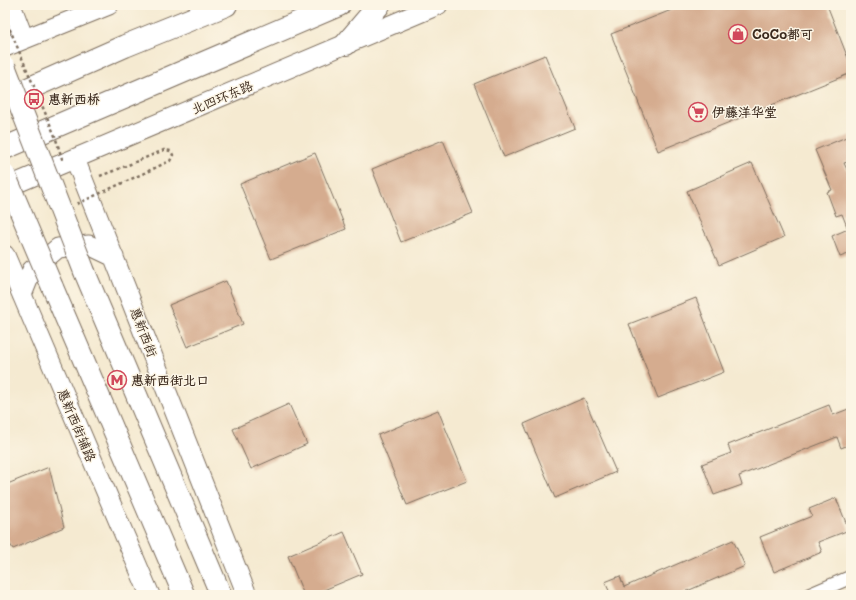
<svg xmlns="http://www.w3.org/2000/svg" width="856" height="600" viewBox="0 0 856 600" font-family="Mali,'LXGW WenKai TC',sans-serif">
<rect width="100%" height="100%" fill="#fcf5e5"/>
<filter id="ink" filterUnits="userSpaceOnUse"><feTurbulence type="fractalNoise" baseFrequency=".025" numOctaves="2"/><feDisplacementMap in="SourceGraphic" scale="8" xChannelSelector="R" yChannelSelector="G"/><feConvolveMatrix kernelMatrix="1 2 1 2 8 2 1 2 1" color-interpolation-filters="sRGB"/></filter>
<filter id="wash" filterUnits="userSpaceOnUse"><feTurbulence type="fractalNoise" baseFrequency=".012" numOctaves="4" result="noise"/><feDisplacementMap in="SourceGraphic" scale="16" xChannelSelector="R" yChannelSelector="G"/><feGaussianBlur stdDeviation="0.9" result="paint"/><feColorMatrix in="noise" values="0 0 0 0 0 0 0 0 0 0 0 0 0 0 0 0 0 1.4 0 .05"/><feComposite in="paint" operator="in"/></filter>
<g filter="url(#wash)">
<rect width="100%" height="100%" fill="#f5ead1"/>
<g id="blocks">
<path fill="#d5ac8f" d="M 684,5 L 827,5 L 851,66 L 851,73 L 658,151 L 611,34 Z
M 545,55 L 575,128 L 504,157 L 474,84 Z
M 851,135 L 851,161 L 844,163 L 851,178 L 851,253 L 840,257 L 832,236 L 848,229 L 842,214 L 836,216 L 827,192 L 832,190 L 815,150 Z
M 443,140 L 473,213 L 401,242 L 372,169 Z
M 315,153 L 346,229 L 271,259 L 240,184 Z
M 752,163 L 784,237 L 719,265 L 687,191 Z
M 226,281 L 243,324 L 187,347 L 169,305 Z
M 696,298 L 724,372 L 658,398 L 629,324 Z
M 584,398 L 616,472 L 555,498 L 524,424 Z
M 289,404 L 307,444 L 251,469 L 233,429 Z
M 829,405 L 833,415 L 851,408 L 851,444 L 841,448 L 837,437 L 739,476 L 742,485 L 714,495 L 702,464 L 731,453 L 728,445 Z
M 438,410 L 467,481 L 407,505 L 378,435 Z
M 49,467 L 64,527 L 13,549 L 5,536 L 5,485 Z
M 836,498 L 849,530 L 818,542 L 822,552 L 774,572 L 760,537 L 812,516 L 809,509 Z
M 344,532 L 362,574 L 312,595 L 304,595 L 288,556 Z
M 733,540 L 745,566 L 678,595 L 611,595 L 605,582 L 620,576 L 624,587 Z"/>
</g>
</g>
<g filter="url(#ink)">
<use href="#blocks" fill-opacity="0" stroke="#7c6d5d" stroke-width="1"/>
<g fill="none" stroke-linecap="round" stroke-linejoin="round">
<g stroke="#7c6d5d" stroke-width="15">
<path id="street" d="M 809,595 L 851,577"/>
</g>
<g stroke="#7c6d5d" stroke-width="21">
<path id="secondary" d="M 11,5 L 24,39
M 5,47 L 109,5
M 75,159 L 247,595
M 5,188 L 438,5
M 5,255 L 150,595
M 22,295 L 32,270 L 58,248 L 89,245 L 114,257"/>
</g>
<g stroke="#7c6d5d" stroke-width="23">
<path id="primary" d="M 85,273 L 221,595
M 52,286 L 184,595"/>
</g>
<g stroke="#7c6d5d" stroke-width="24">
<path id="highway" d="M 346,44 L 379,5
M 5,99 L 125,46 L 226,5
M 5,148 L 339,5"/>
</g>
<path stroke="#7c6d5d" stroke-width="2.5" stroke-dasharray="3 3" stroke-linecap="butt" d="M 100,176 L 116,170
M 5,228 L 8,234 L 5,236"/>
<use href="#street" stroke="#fff" stroke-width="13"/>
<use href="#secondary" stroke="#fff" stroke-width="19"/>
<use href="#primary" stroke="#fff" stroke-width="21"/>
<use href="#highway" stroke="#fff" stroke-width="22"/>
<g stroke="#7c6d5d" stroke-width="23" stroke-linecap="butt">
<path id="primary-bridge" d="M 5,67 L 85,273
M 5,175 L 52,286"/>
</g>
<path stroke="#7c6d5d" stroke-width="2.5" stroke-dasharray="3 3" stroke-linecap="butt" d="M 5,18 L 55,136 L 63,162
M 77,204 L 170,161 L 173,155 L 171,151 L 164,150 L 116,170"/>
<use href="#primary-bridge" stroke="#fff" stroke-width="21"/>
</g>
</g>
<defs>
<g id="shop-ring" transform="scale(1)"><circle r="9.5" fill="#fcf5e5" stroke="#d1495b" stroke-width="1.5"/><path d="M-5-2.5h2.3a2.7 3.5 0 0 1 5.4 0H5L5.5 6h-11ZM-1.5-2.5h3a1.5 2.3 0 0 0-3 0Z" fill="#d1495b"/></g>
<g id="bus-ring" transform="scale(1)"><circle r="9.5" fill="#fcf5e5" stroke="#d1495b" stroke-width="1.5"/><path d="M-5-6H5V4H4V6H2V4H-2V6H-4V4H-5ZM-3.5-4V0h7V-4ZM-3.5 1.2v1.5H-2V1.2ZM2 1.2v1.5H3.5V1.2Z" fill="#d1495b"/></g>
<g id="supermarket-ring" transform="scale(1)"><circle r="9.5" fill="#fcf5e5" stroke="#d1495b" stroke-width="1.5"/><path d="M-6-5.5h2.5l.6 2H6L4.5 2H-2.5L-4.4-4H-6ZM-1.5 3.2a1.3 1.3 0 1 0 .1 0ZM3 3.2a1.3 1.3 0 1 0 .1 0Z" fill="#d1495b"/></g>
<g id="metro-ring" transform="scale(1)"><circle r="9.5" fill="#fcf5e5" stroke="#d1495b" stroke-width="1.5"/><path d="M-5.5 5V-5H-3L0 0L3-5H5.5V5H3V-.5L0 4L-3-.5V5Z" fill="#d1495b"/></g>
</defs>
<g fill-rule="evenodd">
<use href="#shop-ring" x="738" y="34"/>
<use href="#bus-ring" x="34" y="99"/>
<use href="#supermarket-ring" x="698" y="112"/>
<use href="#metro-ring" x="117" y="380"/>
</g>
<g text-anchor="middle" stroke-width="3" stroke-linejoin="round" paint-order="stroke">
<g font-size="13" font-weight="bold" fill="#3b2a1e" stroke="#fcf5e5" text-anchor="start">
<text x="752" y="39">CoCo都可</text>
<text x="48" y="104">惠新西桥</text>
<text x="712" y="117">伊藤洋华堂</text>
<text x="131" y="385">惠新西街北口</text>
</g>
<g font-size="13" fill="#3b2a1e" stroke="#fcf5e5">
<text transform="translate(222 97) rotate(-23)" y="5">北四环东路</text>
<text transform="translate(144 332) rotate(69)" y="5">惠新西街</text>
<text transform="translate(77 425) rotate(67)" y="5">惠新西街辅路</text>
</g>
</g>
<rect width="856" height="600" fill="none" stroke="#fcf5e5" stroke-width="20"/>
</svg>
